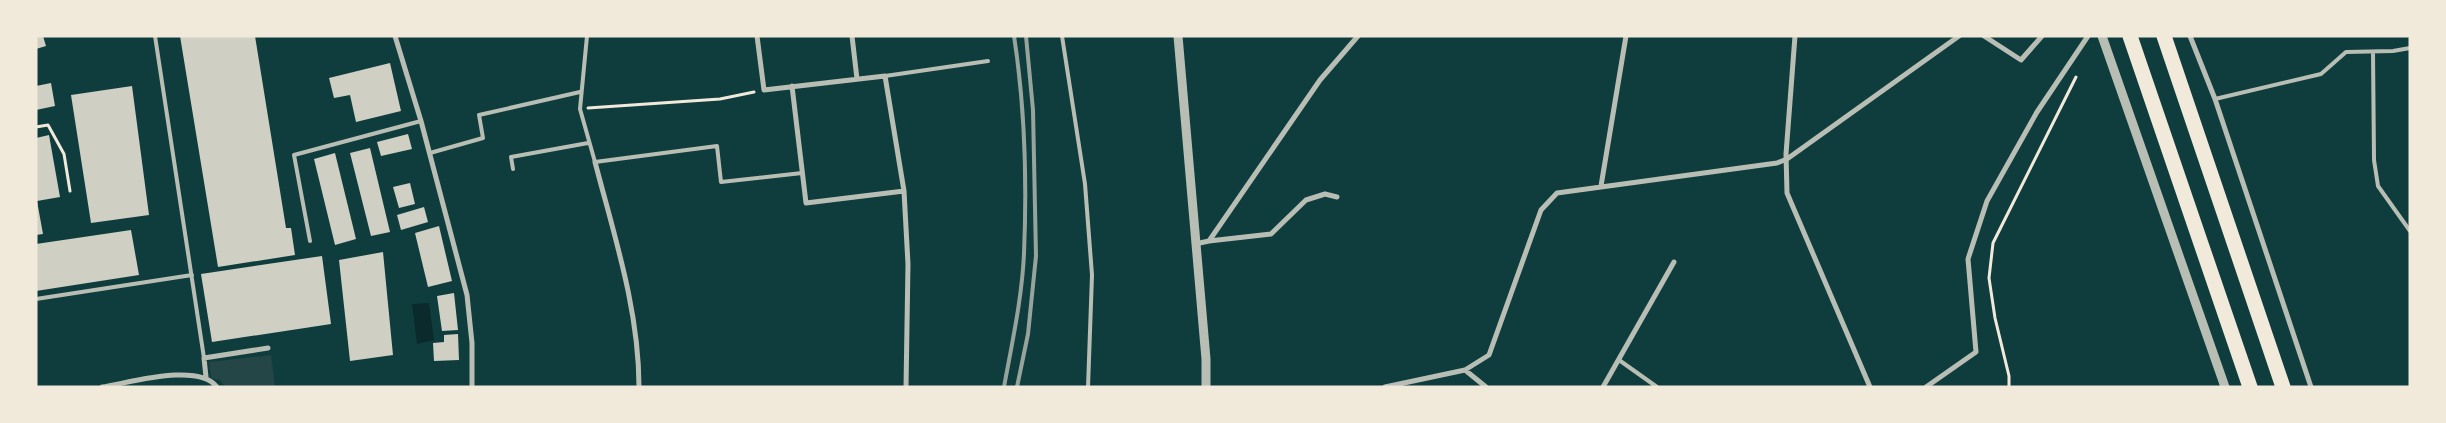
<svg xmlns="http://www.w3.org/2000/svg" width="2446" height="423" viewBox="0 0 2446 423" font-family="Mulish,sans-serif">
<rect width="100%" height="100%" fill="#0f3d3e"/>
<path fill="#244646" d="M 271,355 L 275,387 L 225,387 L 220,380 L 211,378 L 209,362 Z"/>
<path fill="#0a2a2b" d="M 429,303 L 434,340 L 417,344 L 412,304 Z"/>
<path fill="#cfcfc3" d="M 36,36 L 43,36 L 46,46 L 36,49 Z
M 180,36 L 255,36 L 286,228 L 291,228 L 295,255 L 218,267 Z
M 390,63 L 401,111 L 356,122 L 350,95 L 334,98 L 329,78 Z
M 51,83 L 55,106 L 36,110 L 36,86 Z
M 132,86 L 149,215 L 91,223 L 71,95 Z
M 408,134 L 412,149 L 381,156 L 377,142 Z
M 49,135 L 60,197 L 37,201 L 43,234 L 36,235 L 36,138 Z
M 370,148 L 390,232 L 371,236 L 350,153 Z
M 335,153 L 356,239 L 335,245 L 314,159 Z
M 410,183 L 415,204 L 399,208 L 393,187 Z
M 424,207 L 428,222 L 401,230 L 397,215 Z
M 439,226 L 452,281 L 428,287 L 415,233 Z
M 131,230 L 139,275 L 36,291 L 36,244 Z
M 383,252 L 393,355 L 350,361 L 339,260 Z
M 322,256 L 331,324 L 212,342 L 201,274 Z
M 454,293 L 458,330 L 442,331 L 437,296 Z
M 458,334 L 459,360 L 434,361 L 433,343 L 444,342 L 444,335 Z"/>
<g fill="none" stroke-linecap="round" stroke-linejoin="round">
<path stroke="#f1e9da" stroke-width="3" d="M 588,108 L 720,99 L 754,92
M 36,127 L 48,125 L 64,154 L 70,191
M 2009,387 L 2009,376 L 1995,318 L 1989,278 L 1993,243 L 2076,77"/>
<path stroke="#b8beb3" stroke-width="4" d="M 155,36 L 204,358
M 587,36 L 580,109 L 595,162 L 717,146 L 721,182 L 802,173
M 1062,36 L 1085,184 L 1092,275 L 1088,387
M 2373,52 L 2374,160 L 2378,186 L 2410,231
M 885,76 L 988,61
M 2215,99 L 2321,74 L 2346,52 L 2393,51 L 2410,48
M 430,153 L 483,138 L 479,115 L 580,92
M 513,169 L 511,157 L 588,143
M 310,241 L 294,155 L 421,121
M 36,299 L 192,275
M 1619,360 L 1657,387"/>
<path stroke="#b8beb3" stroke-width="5" d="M 395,36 L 421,121 L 467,295 L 472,343 L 472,387
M 757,36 L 764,90 L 885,76 L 904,191 L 908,264 L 906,387
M 852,36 L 857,79
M 1795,36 L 1786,154 L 1787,193 L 1870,387
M 1984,36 L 2021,60 L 2042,36
M 2190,36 L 2215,99 L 2311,387
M 792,86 L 806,203 L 904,191
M 595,162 C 614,235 639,310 639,387
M 1601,186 L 1626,36
M 1209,241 L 1271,234 L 1306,200 L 1325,194 L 1337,197
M 1195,244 L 1209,241 L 1320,80 L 1358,36
M 1465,370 L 1486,387
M 206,377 L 204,358 L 268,348
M 102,387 C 129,383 198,362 217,387
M 1385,387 L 1465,370 L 1489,355 L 1541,210 L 1557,193 L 1777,163 L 1787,159 L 1959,36
M 1603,387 L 1674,262
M 1926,387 L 1976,352 L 1968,259 L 1987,201 L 2037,112 L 2088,36"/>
<path stroke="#b8beb3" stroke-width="9" d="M 1178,36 L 1206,359 L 1206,387
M 2102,36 L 2225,387"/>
<path stroke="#f1e9da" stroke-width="15" d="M 2130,36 L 2250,387
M 2164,36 L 2283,387"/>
<path stroke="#97a49c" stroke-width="4" d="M 1004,387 C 1012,343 1022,298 1024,254 C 1027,182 1025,107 1014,36
M 1017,387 L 1028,334 L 1036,256 L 1033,110 L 1026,36"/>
</g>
<rect width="2446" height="423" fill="none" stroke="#f1e9da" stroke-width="75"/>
</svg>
